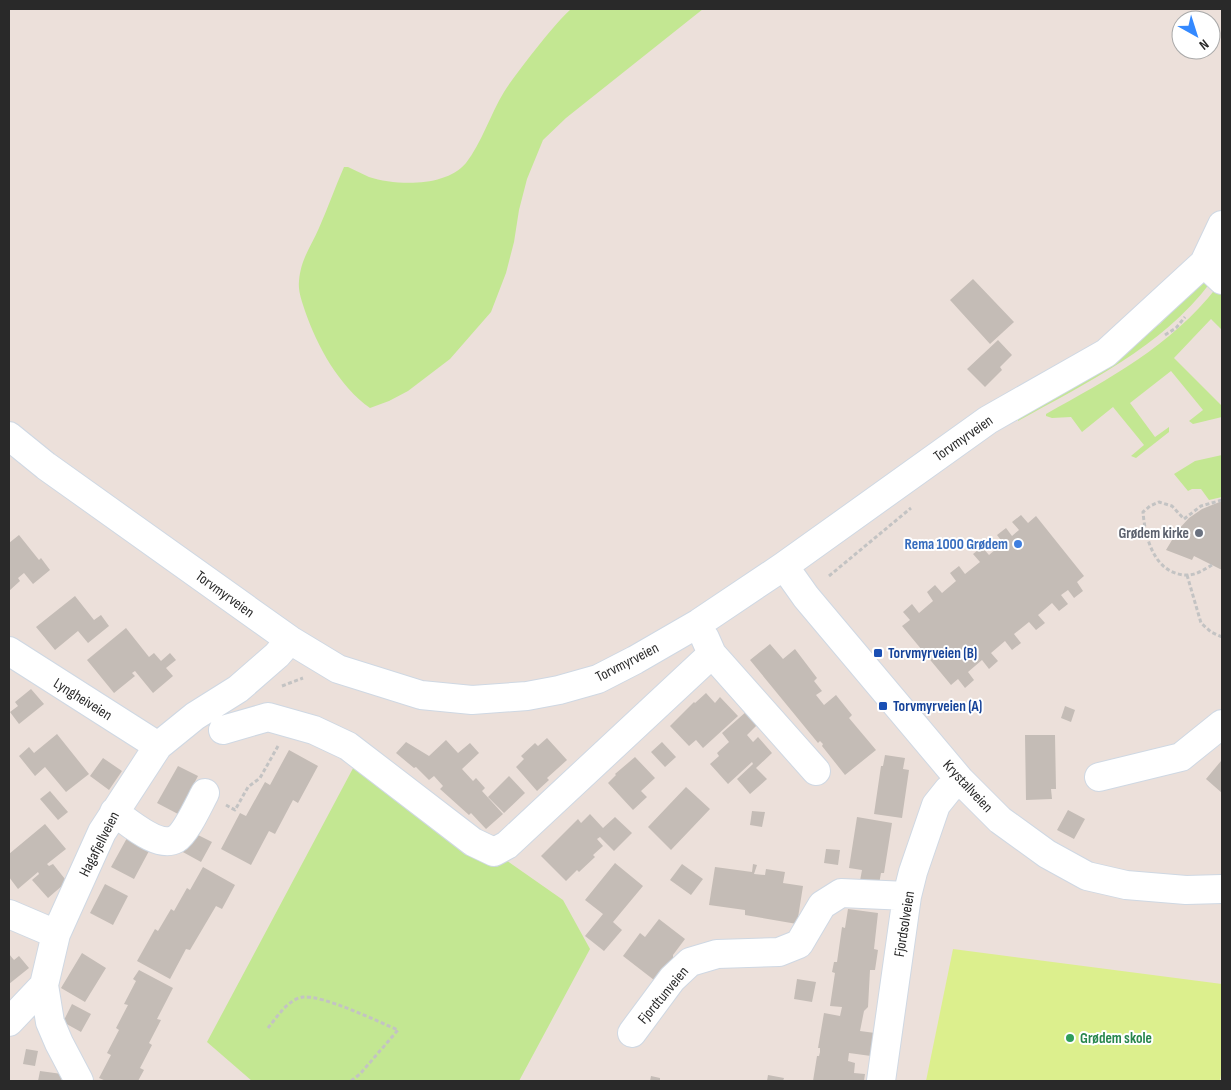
<svg xmlns="http://www.w3.org/2000/svg" width="1231" height="1090" viewBox="0 0 1231 1090" font-family="'Sofia Sans Condensed',sans-serif">
<rect width="100%" height="100%" fill="#ece0da"/>
<path fill="#c3e792" d="M 571,9 L 703,9 L 566,118 L 543,140 L 527,179 L 519,210 L 514,242 L 506,273 L 491,312 L 450,359 L 408,391 L 389,401 L 370,408 C 339,386 317,346 305,311 C 302,301 298,292 299,281 C 301,258 311,247 319,228 C 328,208 335,187 344,167 L 348,167 C 355,170 362,174 369,177 C 397,186 446,187 466,163 C 481,144 491,113 504,92 C 512,79 522,67 531,55 C 544,39 556,23 571,9 Z
M 1203,282 L 1210,283 C 1162,347 1086,383 1018,421 L 1018,417 L 1125,350 L 1160,324 L 1197,284 Z
M 1217,287 L 1222,291 L 1222,330 L 1211,319 L 1174,358 L 1222,406 L 1222,417 L 1193,424 L 1189,421 L 1203,410 L 1171,371 L 1130,403 L 1155,437 L 1169,427 L 1169,432 L 1136,458 L 1131,456 L 1144,445 L 1113,407 L 1082,432 L 1071,417 L 1052,418 L 1046,416 L 1046,414 C 1110,378 1170,347 1217,287 Z
M 1222,455 L 1222,497 L 1209,500 L 1201,489 L 1192,489 L 1188,491 L 1174,474 L 1195,461 Z
M 359,757 L 563,900 L 590,949 L 519,1081 L 252,1081 L 207,1042 Z"/>
<path fill="#dcef8d" d="M 953,949 L 1222,984 L 1222,1069 L 1220,1081 L 926,1081 Z"/>
<path fill="#c4bcb6" d="M 973,279 L 1014,322 L 990,344 L 950,300 Z
M 998,340 L 1012,355 L 1000,367 L 1002,370 L 985,387 L 967,369 Z
M 1222,501 L 1222,570 L 1194,556 L 1192,560 L 1166,550 L 1178,530 L 1189,518 L 1202,509 Z
M 1021,515 L 1028,523 L 1036,516 L 1084,576 L 1077,582 L 1083,591 L 1074,598 L 1068,590 L 1061,595 L 1068,604 L 1059,611 L 1052,603 L 1038,615 L 1045,623 L 1036,630 L 1029,622 L 1014,634 L 1021,643 L 1012,650 L 1005,641 L 991,653 L 998,661 L 989,669 L 982,660 L 968,672 L 974,680 L 965,688 L 958,679 L 951,685 L 902,626 L 910,620 L 903,612 L 912,604 L 919,613 L 933,601 L 927,592 L 935,585 L 942,593 L 956,581 L 950,573 L 959,566 L 965,574 L 980,562 L 973,554 L 982,547 L 989,555 L 1003,543 L 997,535 L 1006,528 L 1012,536 L 1019,530 L 1012,522 Z
M 19,535 L 39,560 L 41,558 L 50,570 L 33,584 L 24,573 L 18,578 L 20,581 L 9,591 L 9,543 Z
M 75,596 L 94,620 L 101,615 L 109,626 L 88,643 L 78,631 L 55,650 L 36,627 Z
M 126,628 L 149,657 L 154,653 L 161,661 L 170,653 L 176,660 L 166,668 L 173,676 L 153,693 L 135,671 L 132,673 L 135,676 L 114,693 L 87,660 Z
M 770,644 L 783,659 L 795,649 L 817,678 L 814,681 L 822,691 L 816,695 L 824,705 L 836,695 L 852,715 L 849,718 L 876,750 L 845,775 L 822,746 L 823,744 L 820,741 L 818,743 L 750,660 Z
M 31,689 L 44,704 L 19,724 L 10,712 L 18,706 L 15,702 Z
M 706,693 L 715,703 L 720,697 L 738,716 L 703,748 L 696,740 L 689,746 L 670,726 L 694,702 L 695,703 Z
M 1065,706 L 1075,710 L 1071,722 L 1061,718 Z
M 747,711 L 758,724 L 747,735 L 753,742 L 758,737 L 772,753 L 756,768 L 767,779 L 750,794 L 737,779 L 753,764 L 752,762 L 728,784 L 710,764 L 719,756 L 717,753 L 729,742 L 722,733 Z
M 57,734 L 89,774 L 66,792 L 45,767 L 35,776 L 19,756 L 29,747 L 34,753 Z
M 1025,735 L 1055,735 L 1056,789 L 1051,789 L 1052,799 L 1026,800 Z
M 547,738 L 567,760 L 547,778 L 549,780 L 537,791 L 516,767 L 524,759 L 521,756 L 535,743 L 538,746 Z
M 446,740 L 458,753 L 470,743 L 479,753 L 462,769 L 473,781 L 476,778 L 485,788 L 482,791 L 503,814 L 486,829 L 471,813 L 469,815 L 440,789 L 443,786 L 434,776 L 429,780 L 416,767 L 414,768 L 396,753 L 406,742 L 429,756 Z
M 662,742 L 676,757 L 665,767 L 651,752 Z
M 289,750 L 318,766 L 298,803 L 293,800 L 275,834 L 269,831 L 251,865 L 221,849 L 240,813 L 246,816 L 265,782 L 270,785 Z
M 885,755 L 905,758 L 903,769 L 909,770 L 902,818 L 874,814 L 881,766 L 883,766 Z
M 635,757 L 655,778 L 641,791 L 647,797 L 633,810 L 608,783 L 616,775 L 615,774 Z
M 103,758 L 122,771 L 109,790 L 90,776 Z
M 1221,761 L 1222,762 L 1222,793 L 1206,779 Z
M 178,766 L 198,776 L 178,814 L 157,803 Z
M 509,776 L 525,793 L 504,813 L 488,797 Z
M 686,787 L 710,809 L 671,850 L 648,827 Z
M 50,791 L 68,812 L 58,820 L 40,799 Z
M 1068,810 L 1085,819 L 1074,839 L 1057,830 Z
M 752,811 L 765,812 L 762,827 L 750,825 Z
M 590,814 L 603,828 L 615,817 L 632,833 L 614,851 L 600,837 L 597,839 L 603,846 L 593,855 L 595,857 L 579,872 L 577,870 L 566,881 L 541,856 L 578,819 L 581,823 Z
M 857,817 L 892,823 L 884,873 L 881,873 L 879,884 L 860,881 L 862,870 L 849,868 Z
M 45,824 L 66,849 L 47,864 L 49,866 L 53,864 L 65,879 L 63,885 L 48,898 L 32,880 L 39,874 L 38,872 L 18,889 L 9,877 L 9,854 Z
M 192,832 L 212,842 L 201,862 L 181,851 Z
M 127,838 L 149,851 L 134,879 L 111,867 Z
M 826,849 L 840,850 L 838,865 L 824,863 Z
M 615,863 L 643,886 L 613,922 L 622,930 L 604,951 L 585,936 L 603,914 L 585,900 Z
M 682,864 L 703,879 L 691,895 L 670,880 Z
M 753,864 L 757,865 L 754,874 L 765,875 L 766,869 L 785,872 L 783,883 L 803,886 L 797,924 L 745,915 L 745,910 L 709,905 L 715,867 L 752,872 Z
M 203,867 L 235,885 L 222,909 L 216,906 L 190,950 L 186,949 L 170,979 L 137,961 L 155,929 L 158,931 L 171,909 L 174,911 L 187,888 L 190,890 Z
M 105,884 L 128,896 L 113,925 L 90,913 Z
M 848,909 L 878,913 L 874,949 L 878,950 L 875,970 L 870,970 L 868,1007 L 864,1011 L 860,1031 L 875,1033 L 871,1056 L 849,1053 L 848,1061 L 855,1063 L 854,1073 L 865,1074 L 864,1081 L 813,1081 L 817,1056 L 819,1056 L 820,1052 L 820,1048 L 818,1048 L 824,1013 L 840,1016 L 842,1007 L 830,1006 L 835,973 L 832,972 L 834,962 L 837,962 L 842,927 L 845,928 Z
M 659,919 L 685,939 L 673,955 L 673,959 L 667,967 L 664,967 L 654,980 L 623,956 L 640,933 L 645,937 Z
M 82,953 L 106,968 L 85,1002 L 61,988 Z
M 9,954 L 14,960 L 19,956 L 29,968 L 9,984 Z
M 139,970 L 173,988 L 157,1019 L 161,1020 L 149,1043 L 152,1045 L 140,1068 L 144,1070 L 138,1081 L 106,1081 L 99,1078 L 111,1055 L 107,1053 L 119,1030 L 116,1028 L 128,1005 L 124,1004 L 136,981 L 133,979 Z
M 797,979 L 816,982 L 812,1002 L 794,999 Z
M 72,1004 L 91,1014 L 81,1032 L 63,1022 Z
M 26,1049 L 38,1051 L 35,1066 L 23,1064 Z
M 40,1071 L 62,1074 L 61,1081 L 38,1081 Z
M 768,1075 L 784,1078 L 783,1081 L 767,1081 Z
M 651,1076 L 660,1078 L 660,1081 L 650,1081 Z"/>
<g fill="none" stroke-linecap="round" stroke-linejoin="round">
<g stroke="#cfd8e3" stroke-width="30">
<path id="minor" d="M 1204,263 L 1222,280
M 9,436 L 46,466 L 290,640 L 338,669 L 421,695 L 472,700 L 527,696 L 559,690 L 598,679 L 635,660 L 699,623 L 784,566 L 988,420 L 1106,353 L 1204,263 L 1222,225
M 784,566 L 806,597 L 960,780 L 1000,820 L 1047,854 L 1087,876 L 1126,885 L 1186,890 L 1222,889
M 705,638 L 712,654 L 816,771
M 9,651 L 158,746
M 223,730 L 268,717 L 314,730 L 348,746 L 473,842 L 494,852 L 507,845 L 712,654
M 1099,777 L 1181,757 L 1222,724
M 114,812 C 129,822 158,849 176,839 C 186,833 199,804 205,793
M 9,914 L 56,934
M 9,1022 L 44,985
M 632,1033 L 672,979 L 690,962 L 717,954 L 779,952 L 799,944 L 822,905 L 841,893 L 907,896
M 79,1081 L 59,1043 L 50,1022 L 44,985 L 56,934 L 102,832 L 158,746 L 195,716 L 238,689 L 277,655 L 290,640
M 881,1081 L 907,896 L 913,872 L 936,805 L 948,790 L 960,780"/>
</g>
<path stroke="#c3c3c3" stroke-width="3" stroke-dasharray="4 2.5" stroke-linecap="butt" d="M 1165,335 L 1176,328 L 1185,317
M 1212,565 C 1205,569 1195,576 1186,575 C 1154,574 1145,537 1143,512 L 1150,506 L 1159,502 L 1172,506 L 1184,519 L 1201,506 L 1222,500
M 1187,575 L 1201,623 L 1211,632 L 1222,637
M 829,576 L 911,508
M 282,686 L 303,678
M 226,805 L 235,810 L 248,787 L 260,778 L 278,746
M 268,1028 C 277,1017 288,999 303,997 C 323,995 377,1021 398,1030 L 360,1074 L 351,1081"/>
<use href="#minor" stroke="#fff" stroke-width="28"/>
</g>
<circle fill="#6b7280" stroke="#fff" stroke-width="2" cx="1199" cy="533" r="5"/>
<circle fill="#3f7fe0" stroke="#fff" stroke-width="2" cx="1018" cy="544" r="5"/>
<g fill="#1a4fb4" stroke="#fff" stroke-width="2">
<rect x="873" y="648" width="10" height="10" rx="2.5"/>
<rect x="878" y="701" width="10" height="10" rx="2.5"/>
</g>
<circle fill="#2e9e5b" stroke="#fff" stroke-width="2" cx="1070" cy="1038" r="5"/>
<g text-anchor="middle" stroke-width="4" stroke-linejoin="round" paint-order="stroke">
<g font-size="15" fill="#292929" stroke="#fff">
<text transform="translate(963 438) rotate(-35)" y="5">Torvmyrveien</text>
<text transform="translate(225 594) rotate(36)" y="5">Torvmyrveien</text>
<text transform="translate(627 662) rotate(-27)" y="5">Torvmyrveien</text>
<text transform="translate(83 699) rotate(32)" y="5">Lyngheiveien</text>
<text transform="translate(968 786) rotate(47)" y="5">Krystallveien</text>
<text transform="translate(99 844) rotate(-63)" y="5">Hagafjellveien</text>
<text transform="translate(904 924) rotate(-81)" y="5">Fjordsolveien</text>
<text transform="translate(663 995) rotate(-50)" y="5">Fjordtunveien</text>
</g>
<g font-size="15" font-weight="bold" fill="#5b616d" stroke="#fff" text-anchor="end">
<text x="1189" y="538">Grødem kirke</text>
</g>
<g font-size="15" font-weight="bold" fill="#366cbe" stroke="#fff" text-anchor="end">
<text x="1008" y="549">Rema 1000 Grødem</text>
</g>
<g font-size="15" font-weight="bold" fill="#164399" stroke="#fff" text-anchor="start">
<text x="888" y="658">Torvmyrveien (B)</text>
<text x="893" y="711">Torvmyrveien (A)</text>
</g>
<g font-size="15" font-weight="bold" fill="#27864d" stroke="#fff" text-anchor="start">
<text x="1080" y="1043">Grødem skole</text>
</g>
</g>
<rect width="1231" height="1090" fill="none" stroke="#292929" stroke-width="20"/>
<g transform="translate(1196 35) rotate(141)"><circle r="24" fill="#ffffff" stroke="#a9a9a9"/>
<path d="M0-4L9 19L0 12L-9 19Z" fill="#3489ff"/>
<text y="-8" font-size="14" font-weight="bold" text-anchor="middle" fill="#292929">N</text>
</g>
</svg>
